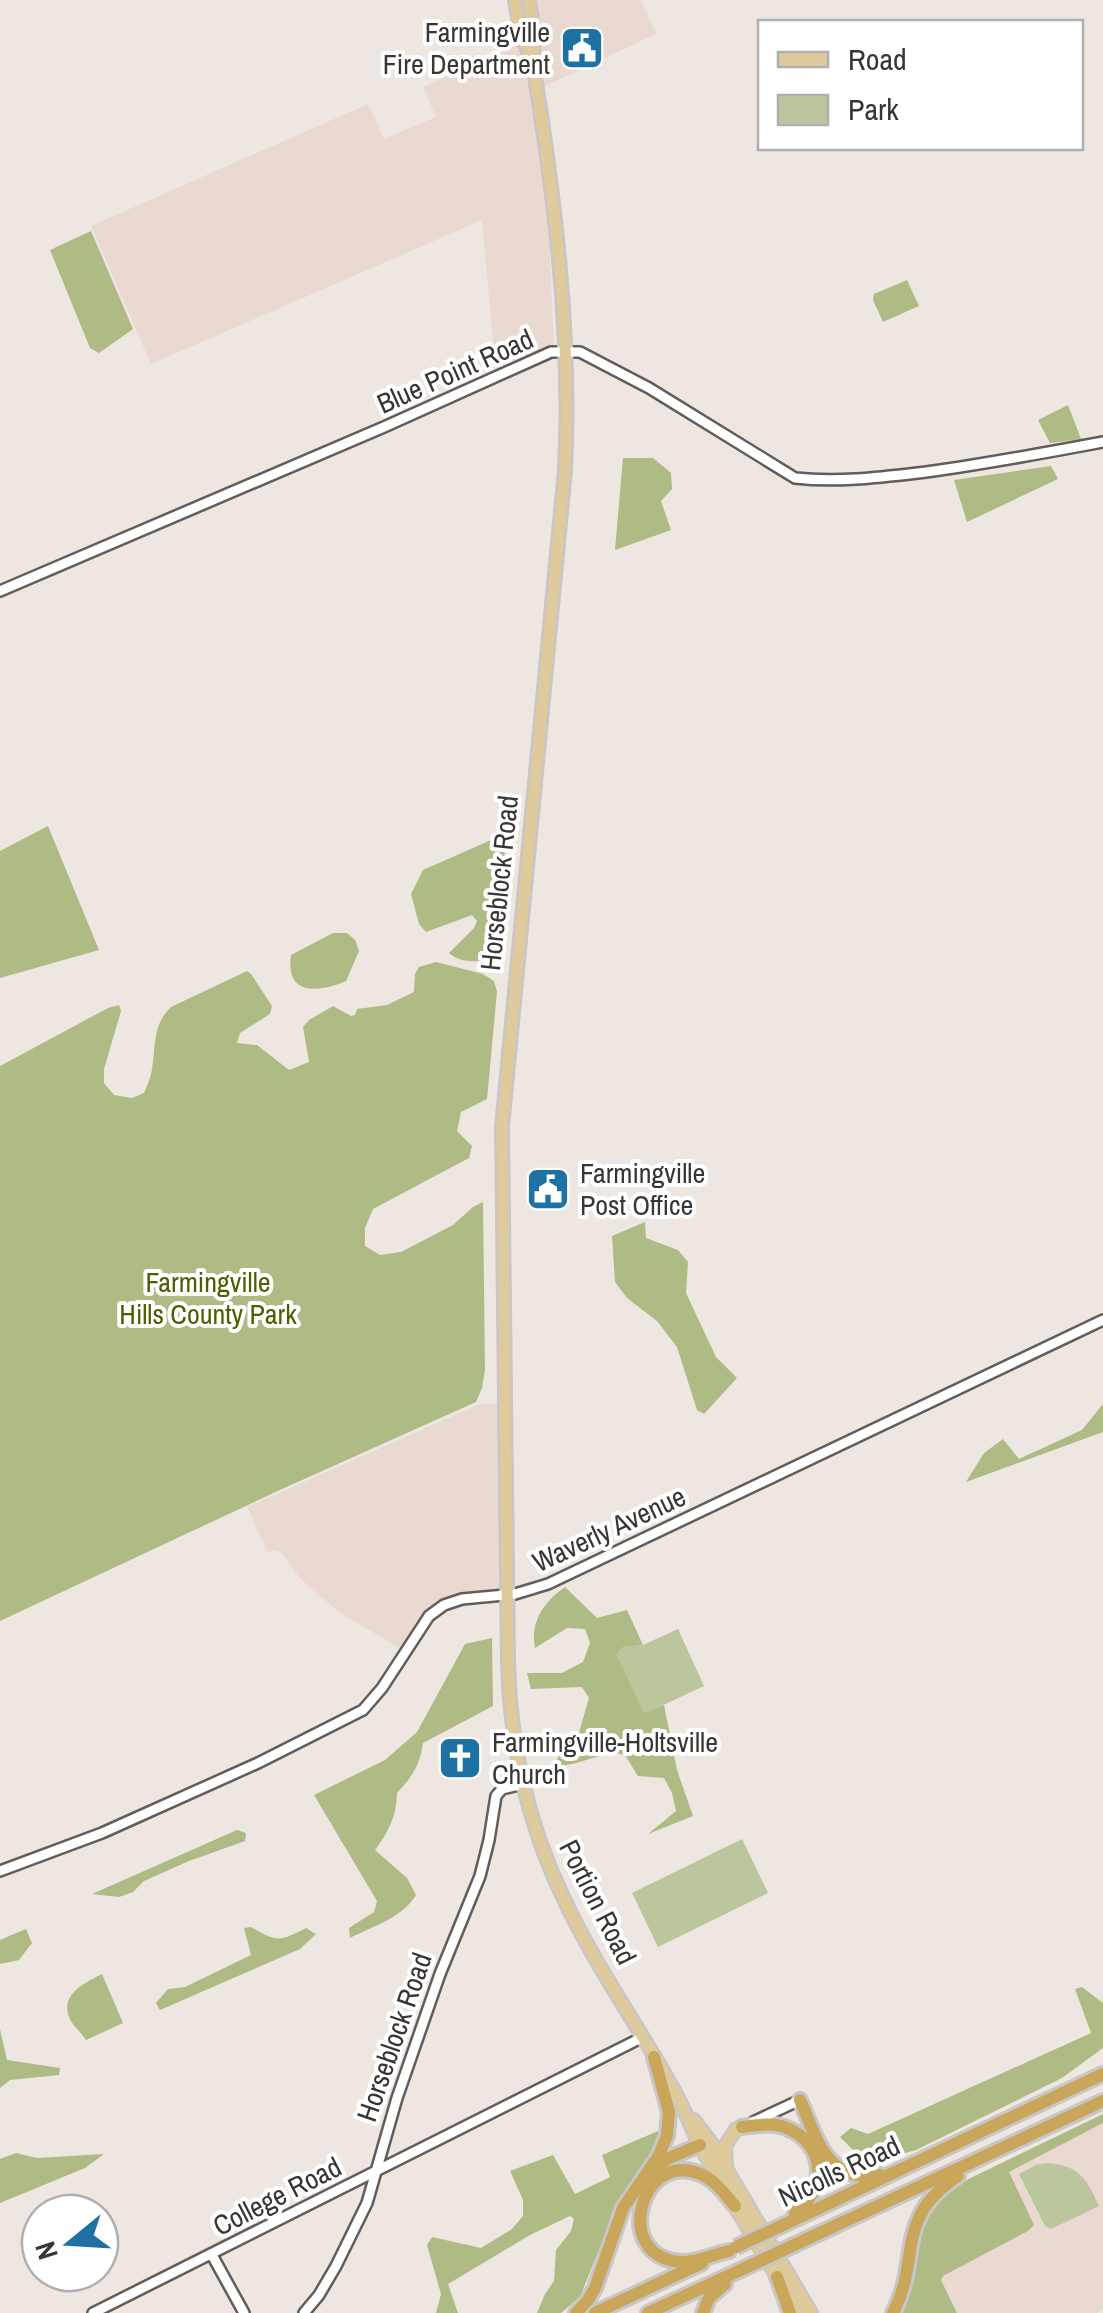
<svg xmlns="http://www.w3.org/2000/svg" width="1103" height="2313" viewBox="0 0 1103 2313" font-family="'Archivo Narrow',sans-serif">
<rect width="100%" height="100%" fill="#eee6e1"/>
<path fill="#e9d9d0" d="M 518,0 L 641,0 L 656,34 L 543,87 L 554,349 L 496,373 L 482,220 L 151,364 L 91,226 L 368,104 L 384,139 L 436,117 L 423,87 L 521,43 Z
M 505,1403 L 507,1595 L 444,1605 L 405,1651 L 342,1614 L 316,1593 L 299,1577 L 282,1553 L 275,1550 L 268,1552 L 247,1507 L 480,1404 Z
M 1103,2123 L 1103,2310 L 1096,2313 L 957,2313 L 941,2280 L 942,2276 L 1028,2231 L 1034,2225 L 1008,2172 Z"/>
<path fill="#bbc69c" d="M 678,1629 L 704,1686 L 644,1714 L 615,1653 L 623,1647 L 643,1645 Z
M 742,1839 L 768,1893 L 658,1947 L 632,1893 Z
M 1046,2163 C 1079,2165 1086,2178 1099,2206 L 1051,2229 L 1045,2226 L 1019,2174 L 1036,2165 Z"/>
<path fill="#aebb84" d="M 91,231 L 133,329 L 99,353 L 90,348 L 50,250 Z
M 907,280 L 919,306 L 883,322 L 873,300 L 874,294 Z
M 1068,405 L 1081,439 L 1050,443 L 1038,420 Z
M 623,458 L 653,458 L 671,473 L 672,489 L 661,501 L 671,530 L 615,550 Z
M 1051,466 L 1058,479 L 967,522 L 954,480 Z
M 48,826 L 99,950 L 0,978 L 0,851 Z
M 507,833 L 492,960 C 476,961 462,964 449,953 L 474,928 L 477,921 L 472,915 L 426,932 L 419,924 L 411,894 L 423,870 Z
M 333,933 L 347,933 L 355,940 L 359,951 L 346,981 C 318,993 285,996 291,955 Z
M 436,962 L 483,974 L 494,981 L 497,992 L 487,1099 L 461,1112 L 457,1131 L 472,1146 L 469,1158 L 373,1209 L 365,1228 L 365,1246 L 380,1255 L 401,1252 L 453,1225 L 473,1207 L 483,1202 L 485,1370 L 482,1388 L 476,1402 L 282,1489 L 0,1621 L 0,1066 L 108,1008 L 119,1005 L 121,1011 L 104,1069 L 104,1083 L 114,1095 L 132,1098 L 144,1093 C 147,1086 151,1077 152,1069 C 156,1046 152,1025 171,1007 L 247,971 L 251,974 L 272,1006 L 270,1014 L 240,1033 L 237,1043 L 257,1045 L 289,1070 L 309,1062 L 303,1027 L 309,1020 L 333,1006 L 351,1016 L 355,1015 L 357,1009 L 387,1005 L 414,992 L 415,974 L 419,967 Z
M 645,1222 L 646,1238 L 678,1250 L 688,1262 L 686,1293 L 716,1357 L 737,1378 L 704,1414 L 697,1410 L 677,1347 L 657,1321 L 627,1298 L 615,1282 L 612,1236 Z
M 1103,1404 L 1103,1432 L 966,1482 L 984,1453 L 1003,1439 L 1019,1459 L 1082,1430 Z
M 565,1587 L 597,1618 L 627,1610 L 643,1645 L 623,1647 L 616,1654 L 644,1713 L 664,1705 L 677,1770 L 693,1816 L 648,1834 L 676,1811 L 672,1793 L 664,1778 L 638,1776 L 625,1755 C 600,1749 580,1768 555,1765 L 563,1745 L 578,1736 L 589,1698 L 582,1687 L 531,1689 L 527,1673 L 562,1673 L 583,1662 L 590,1643 L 585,1629 L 567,1628 L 535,1648 C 530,1621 544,1602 565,1587 Z
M 492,1638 L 493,1706 L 423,1743 C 420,1765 412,1777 397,1793 C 397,1815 388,1833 375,1850 L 407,1878 L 416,1895 C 402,1918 373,1926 350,1938 L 349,1928 L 374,1912 L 377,1901 L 314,1795 L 385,1760 L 417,1732 L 465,1644 Z
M 237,1830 L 246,1833 L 245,1841 L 189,1861 L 144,1881 L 133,1892 L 119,1897 L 92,1894 Z
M 251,1927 C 276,1942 280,1942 306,1928 L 316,1934 L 300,1949 L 160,2010 L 156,2003 L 168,1989 L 185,1987 L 251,1955 L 244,1928 Z
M 26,1929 L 32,1943 L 19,1960 L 0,1964 L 0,1940 Z
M 102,1974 L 123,2023 L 86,2040 C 82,2034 75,2027 71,2021 C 57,1996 84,1983 102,1974 Z
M 1082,1987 L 1103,2003 L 1103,2048 L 1062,2078 L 916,2150 L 880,2160 L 862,2159 L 840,2137 L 851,2128 L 868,2134 L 1091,2033 L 1075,1989 Z
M 0,2029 L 7,2060 L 60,2068 L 59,2075 L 10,2080 L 0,2088 Z
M 1103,2114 L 1103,2123 L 1009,2172 L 1034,2225 L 1028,2231 L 943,2276 L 941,2280 L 957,2313 L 902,2313 L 910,2290 L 919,2233 L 936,2201 L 950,2188 Z
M 658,2131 L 658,2146 L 619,2200 L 580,2297 L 561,2313 L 537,2313 L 545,2294 L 554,2281 L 556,2250 L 571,2231 L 574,2219 L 570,2216 L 530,2235 L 448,2284 L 458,2313 L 436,2313 L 441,2294 L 427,2245 L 432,2237 L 481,2248 L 512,2229 L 523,2216 L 523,2200 L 510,2171 L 553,2155 L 575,2194 L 610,2177 L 602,2155 Z
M 16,2153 L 37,2158 L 104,2154 L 85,2168 L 0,2203 L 0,2159 Z"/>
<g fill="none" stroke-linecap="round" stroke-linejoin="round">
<g stroke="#645c59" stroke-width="14">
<path id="minor" d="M 0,591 L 384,427 L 551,352 L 580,352 L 649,388 L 795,478 C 838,483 883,477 926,472 C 986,464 1044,453 1103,442
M 0,1871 L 102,1833 L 258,1763 L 363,1710 L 382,1688 L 429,1616 L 444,1605 L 462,1599 L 515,1594 L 548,1584 L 1103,1320
M 753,2122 L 800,2100
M 212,2255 L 244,2313
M 93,2313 L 643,2037
M 304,2313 L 319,2295 L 336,2266 L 367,2203 L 397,2098 L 440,1974 L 480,1876 L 489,1840 L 496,1796 L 502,1789 L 523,1784"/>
</g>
<g stroke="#c8c6c6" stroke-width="16">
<path id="major" d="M 515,0 L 522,40 L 532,58
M 529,0 L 535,39 L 532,58 C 554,191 572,335 565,470 L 502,1127 L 508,1662 C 510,1743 528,1824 563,1897 C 595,1966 640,2028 676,2094 C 686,2112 692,2131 702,2149 C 733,2204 766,2258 798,2313
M 694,2120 L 710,2141 L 811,2313
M 726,2165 L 725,2146 L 736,2129"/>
</g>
<g stroke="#c8c6c6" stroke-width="18">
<path id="highway" d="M 800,2100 C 818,2141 827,2183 880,2175
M 742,2127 C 758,2125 774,2122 789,2129 C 827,2146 826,2191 795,2213
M 653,2169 L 669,2158 L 700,2145
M 783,2225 L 1103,2074
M 794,2245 L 1103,2101
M 729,2251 C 715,2254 698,2262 683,2262 C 607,2259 643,2139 708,2178 C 719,2185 727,2197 735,2206
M 777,2277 L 790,2313
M 576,2313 L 588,2300 L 595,2288 L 623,2208 L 658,2157 L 667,2136 L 669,2112 L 654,2057
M 595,2313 L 702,2263
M 648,2313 L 762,2260
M 703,2313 L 709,2298 L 725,2284
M 893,2313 C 922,2257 893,2219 958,2176"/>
</g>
<use href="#minor" stroke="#fff" stroke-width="9"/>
<use href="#major" stroke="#dfca9c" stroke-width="11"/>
<use href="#highway" stroke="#c9a65a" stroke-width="12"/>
<g stroke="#c8c6c6" stroke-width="18" stroke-linecap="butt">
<path id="highway-bridge" d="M 736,2247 L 783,2225
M 762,2260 L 794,2245"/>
</g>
<use href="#highway-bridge" stroke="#c9a65a" stroke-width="12"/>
</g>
<defs>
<g id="civic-square" transform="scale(2.25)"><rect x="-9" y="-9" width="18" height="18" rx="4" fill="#1d72a3" stroke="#fff"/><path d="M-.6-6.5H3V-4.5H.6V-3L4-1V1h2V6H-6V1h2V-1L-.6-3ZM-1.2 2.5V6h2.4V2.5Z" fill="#fff"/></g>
<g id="church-square" transform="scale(2.25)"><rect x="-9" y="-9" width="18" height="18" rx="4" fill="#1d72a3" stroke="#fff"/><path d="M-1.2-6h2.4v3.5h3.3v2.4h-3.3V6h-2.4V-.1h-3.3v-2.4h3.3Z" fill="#fff"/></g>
</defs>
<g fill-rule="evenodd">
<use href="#civic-square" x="582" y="48"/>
<use href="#civic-square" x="548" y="1189"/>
<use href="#church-square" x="460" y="1758"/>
</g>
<g text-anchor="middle" stroke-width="8" stroke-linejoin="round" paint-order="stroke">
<g font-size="28" fill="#393534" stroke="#fff" text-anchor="start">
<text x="550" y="42" text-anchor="end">Farmingville<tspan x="550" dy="32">Fire Department</tspan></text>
<text x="580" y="1183">Farmingville<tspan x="580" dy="32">Post Office</tspan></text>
<text x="492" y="1752">Farmingville-Holtsville<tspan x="492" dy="32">Church</tspan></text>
</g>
<g font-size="28" fill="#393534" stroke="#fff">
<text transform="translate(455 371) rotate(-24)" y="10">Blue Point Road</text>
<text transform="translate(499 883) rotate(-84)" y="10">Horseblock Road</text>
<text transform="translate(609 1529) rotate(-25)" y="10">Waverly Avenue</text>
<text transform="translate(598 1902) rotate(63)" y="10">Portion Road</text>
<text transform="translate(394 2037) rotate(-71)" y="10">Horseblock Road</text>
<text transform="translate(839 2171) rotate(-25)" y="10">Nicolls Road</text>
<text transform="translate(277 2196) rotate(-27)" y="10">College Road</text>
</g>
<g font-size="28" fill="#505d01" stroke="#fff">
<text x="208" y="1292">Farmingville<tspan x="208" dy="32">Hills County Park</tspan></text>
</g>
</g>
<rect x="758" y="20" width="325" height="130" fill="#ffffff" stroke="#b0aeae" stroke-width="2.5"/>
<rect x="778" y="52" width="50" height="15" fill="#dfca9c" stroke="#b0aeae" stroke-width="2.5"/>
<text x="848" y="70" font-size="30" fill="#393534">Road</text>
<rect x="778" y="95" width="50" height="30" fill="#bbc69c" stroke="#b0aeae" stroke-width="2.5"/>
<text x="848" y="120" font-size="30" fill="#393534">Park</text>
<g transform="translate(70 2243) rotate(252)"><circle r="48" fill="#ffffff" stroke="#b0aeae" stroke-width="2.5"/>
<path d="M0-8L18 38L0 25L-18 38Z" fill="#1d72a3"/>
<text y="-15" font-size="28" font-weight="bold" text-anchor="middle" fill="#393534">N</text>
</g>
</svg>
